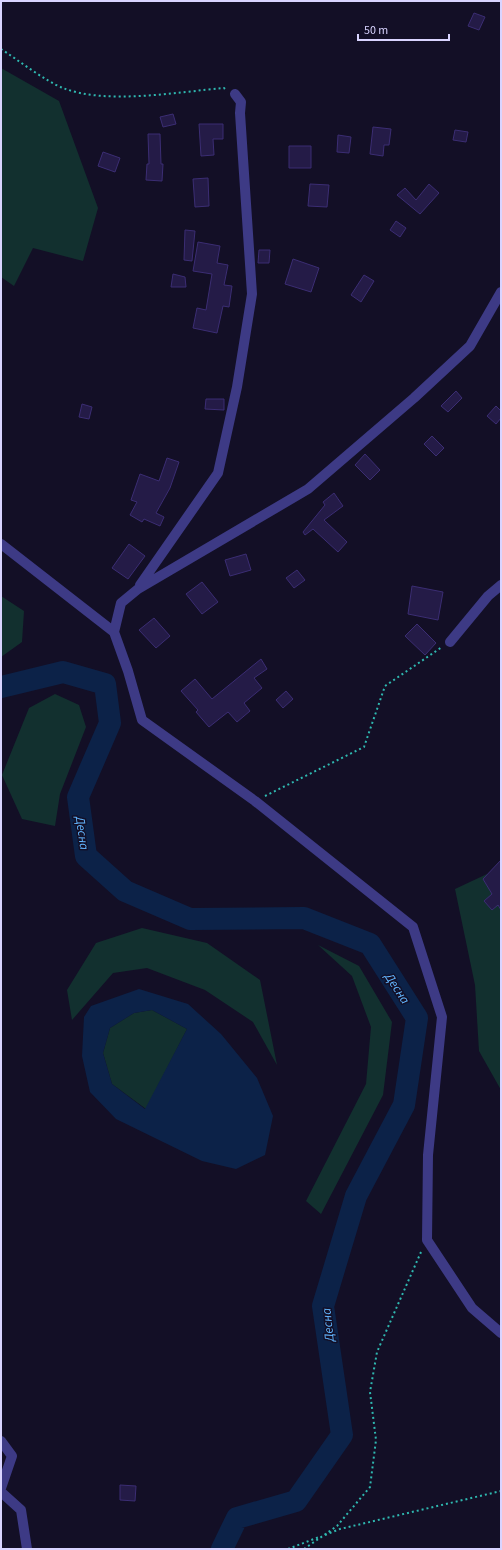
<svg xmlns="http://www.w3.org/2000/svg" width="502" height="1550" viewBox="0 0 502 1550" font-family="'Source Sans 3',sans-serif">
<rect width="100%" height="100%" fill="#130f26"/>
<path fill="#12302f" d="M 1,68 L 59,101 L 98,208 L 83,261 L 33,248 L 14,286 L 1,277 Z
M 1,596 L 24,611 L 22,642 L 1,657 Z
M 55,694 L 79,705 L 86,727 L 60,794 L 55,826 L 22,819 L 2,775 L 29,708 Z
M 487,874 L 501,902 L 501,1090 L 479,1051 L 475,985 L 455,889 Z
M 142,928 L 207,943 L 260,980 L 277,1065 L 253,1022 L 205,990 L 147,968 L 113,973 L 72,1020 L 67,990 L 96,943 Z
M 318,945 L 359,966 L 392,1022 L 383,1095 L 321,1214 L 306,1201 L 366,1084 L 371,1027 L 352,976 Z
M 152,1010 L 187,1029 L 146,1109 L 112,1084 L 103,1053 L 110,1028 L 134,1013 Z"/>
<path fill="#0c2248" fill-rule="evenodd" d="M 139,989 L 188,1004 L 221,1034 L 257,1078 L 273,1116 L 265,1155 L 236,1169 L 202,1161 L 116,1119 L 90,1092 L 82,1056 L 84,1017 L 91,1006 ZM 152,1010 L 187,1029 L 145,1109 L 112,1084 L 103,1053 L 110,1028 L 134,1013 Z"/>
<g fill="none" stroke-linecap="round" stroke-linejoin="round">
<path stroke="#0c2248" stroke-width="22" d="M 1,687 L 63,672 L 105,684 L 110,723 L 78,797 L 86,856 L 125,891 L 190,919 L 304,918 L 370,944 L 417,1018 L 404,1105 L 356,1196 L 323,1306 L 342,1435 L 296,1501 L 237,1518 L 222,1549"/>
</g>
<path fill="#241b47" stroke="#3b2d73" d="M 474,13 L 485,17 L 479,30 L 468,26 Z
M 173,114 L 176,124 L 163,127 L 160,117 Z
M 199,124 L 223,124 L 223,139 L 213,139 L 214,155 L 201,156 Z
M 373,127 L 391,129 L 389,145 L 384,145 L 383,156 L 370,154 Z
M 455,130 L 468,132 L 466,142 L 453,140 Z
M 148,134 L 160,134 L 161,164 L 163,164 L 162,181 L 146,180 L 147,164 L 149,164 Z
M 338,135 L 351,137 L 349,153 L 337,152 Z
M 289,146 L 311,146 L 311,168 L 289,168 Z
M 103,152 L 120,158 L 115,172 L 98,166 Z
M 208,178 L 209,206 L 195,207 L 193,179 Z
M 310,184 L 329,185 L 327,207 L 308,206 Z
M 429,184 L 439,193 L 420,214 L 397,195 L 405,188 L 416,200 Z
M 396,221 L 406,228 L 400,237 L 390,230 Z
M 185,230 L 195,231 L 192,261 L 184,260 Z
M 198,242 L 220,246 L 217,263 L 228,265 L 224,285 L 232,286 L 229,307 L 223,306 L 217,333 L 193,328 L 197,308 L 206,310 L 212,274 L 193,271 Z
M 259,250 L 270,250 L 269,263 L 258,263 Z
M 293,259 L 319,268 L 311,292 L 285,284 Z
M 173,274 L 185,277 L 186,287 L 171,287 Z
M 364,275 L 374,281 L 361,302 L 351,295 Z
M 456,391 L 462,398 L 448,412 L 441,406 Z
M 206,399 L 224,399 L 224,410 L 205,409 Z
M 82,404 L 92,407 L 89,419 L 79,417 Z
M 496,406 L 501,411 L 501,418 L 496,424 L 487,416 Z
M 432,436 L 444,448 L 436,456 L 424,444 Z
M 365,454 L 380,470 L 370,480 L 355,465 Z
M 167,458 L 179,462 L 170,488 L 156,513 L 164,517 L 160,526 L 144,519 L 142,522 L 130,515 L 137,502 L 131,500 L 140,474 L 159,481 Z
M 334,493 L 343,506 L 324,520 L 347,542 L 338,552 L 313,529 L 305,535 L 303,532 L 325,505 L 323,502 Z
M 129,544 L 145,556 L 128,579 L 112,568 Z
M 246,554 L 251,570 L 230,576 L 225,560 Z
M 297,570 L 305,580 L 294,588 L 286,578 Z
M 202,582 L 218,602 L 202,614 L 186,594 Z
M 412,586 L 443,592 L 438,620 L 408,614 Z
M 154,618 L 170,636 L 156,648 L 139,630 Z
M 417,624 L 436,643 L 425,655 L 405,636 Z
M 261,659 L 267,669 L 254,678 L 262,688 L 244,703 L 250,711 L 237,722 L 228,712 L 209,727 L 196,712 L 198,710 L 181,691 L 195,679 L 212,699 Z
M 286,691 L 293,699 L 283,708 L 276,700 Z
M 501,860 L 501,910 L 498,905 L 492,910 L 484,901 L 492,894 L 483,879 Z
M 120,1485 L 136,1486 L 135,1501 L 120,1500 Z"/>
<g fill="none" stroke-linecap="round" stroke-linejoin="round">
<path stroke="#2fb8b0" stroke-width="2" stroke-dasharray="2 3" stroke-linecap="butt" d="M 1,49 C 18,60 45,81 63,88 C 106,105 177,92 224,88 L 226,90
M 265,796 L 364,747 L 385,686 L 442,647
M 325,1535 L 340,1529 L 501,1491
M 288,1549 L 319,1537
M 304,1549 L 337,1526 L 370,1487 L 376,1440 L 370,1392 L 377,1352 L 421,1252"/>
<path stroke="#3d3a85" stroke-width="10" d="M 501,292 L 470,346 L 414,398 L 308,489 L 138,589 L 121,603 L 114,632 L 128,671 L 142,720 L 255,801 L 413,927 L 442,1017 L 428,1155 L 427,1240 L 472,1308 L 501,1333
M 1,544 L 114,632
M 140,585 L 218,473 L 237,387 L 252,294 L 240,113 L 241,102 L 235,94
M 450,642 L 488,596 L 501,585
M 1,1441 L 12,1456 L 1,1488
M 1,1492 L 21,1510 L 27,1549"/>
</g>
<g text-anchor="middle" stroke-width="3" stroke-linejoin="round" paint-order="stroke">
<g font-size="13" font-style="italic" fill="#62b6ff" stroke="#130f26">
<text transform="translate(83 833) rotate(82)" y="5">Десна</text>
<text transform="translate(398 988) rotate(57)" y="5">Десна</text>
<text transform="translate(327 1325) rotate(-96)" y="5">Десна</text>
</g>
</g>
<rect width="502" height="1550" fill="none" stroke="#d9d4ff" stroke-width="4"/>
<path d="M358 34v6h91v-6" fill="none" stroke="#d9d4ff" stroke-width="2"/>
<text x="364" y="34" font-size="12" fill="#d9d4ff" stroke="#130f26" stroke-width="3" paint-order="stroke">50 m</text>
</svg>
